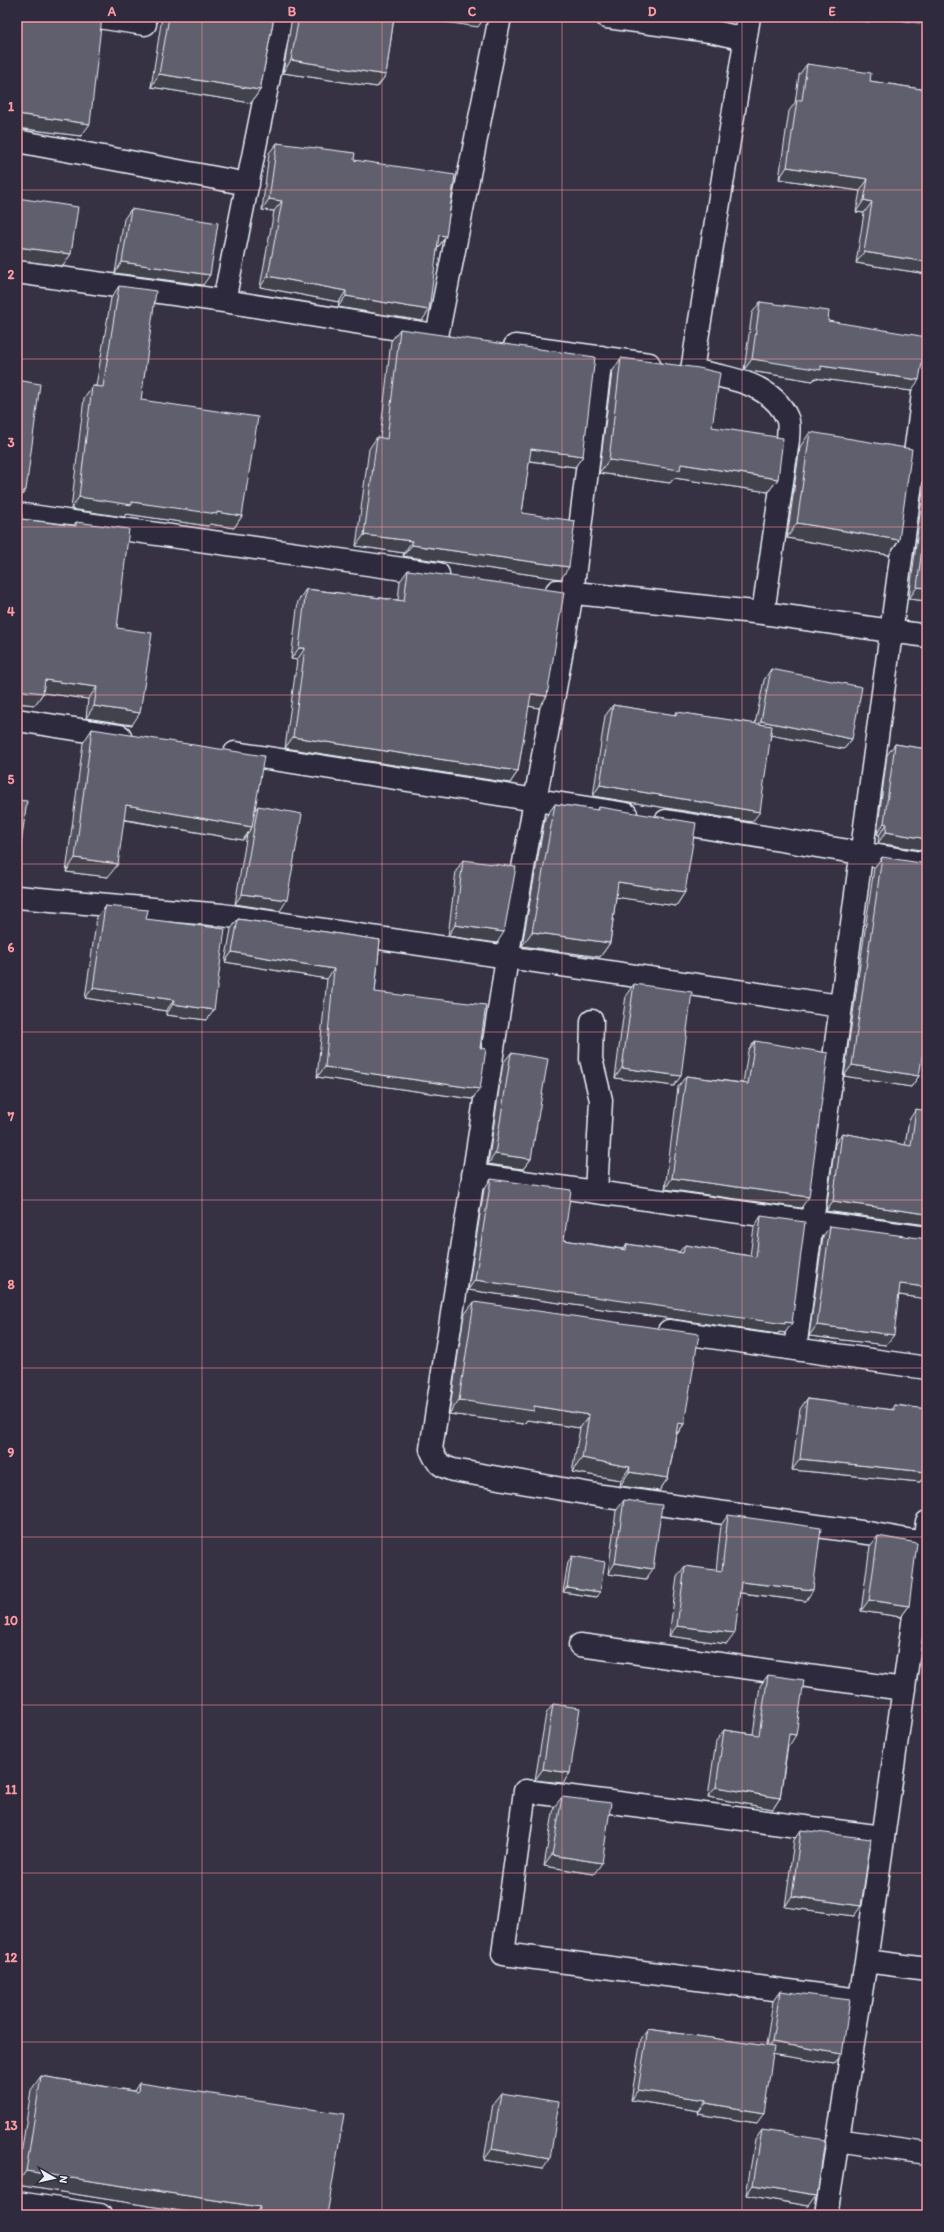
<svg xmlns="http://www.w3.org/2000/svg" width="944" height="2232" viewBox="0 0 944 2232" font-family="Itim,sans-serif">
<rect width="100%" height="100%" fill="#363244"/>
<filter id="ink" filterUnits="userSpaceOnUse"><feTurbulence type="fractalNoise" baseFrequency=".025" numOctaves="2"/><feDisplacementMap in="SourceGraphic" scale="8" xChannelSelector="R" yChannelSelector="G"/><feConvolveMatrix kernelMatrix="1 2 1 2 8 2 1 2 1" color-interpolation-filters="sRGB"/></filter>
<g filter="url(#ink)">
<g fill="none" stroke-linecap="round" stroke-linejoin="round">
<g stroke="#e8f1f8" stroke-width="25">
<path id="street" d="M 98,17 L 145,24
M 607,17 L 710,31 L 745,39
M 17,141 L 248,184
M 17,272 L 224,301 L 429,334
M 224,301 L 281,17
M 437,336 L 500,17
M 515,346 L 649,364
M 601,357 L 572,593 L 507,958 L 431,1449 C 436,1462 440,1466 453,1470 L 602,1496 L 868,1533 L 924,1543
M 691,370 C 725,377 772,382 787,418 C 790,424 788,434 788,440 L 763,613
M 692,370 L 749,17
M 17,514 L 438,574
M 557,591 L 763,613 L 927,636
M 17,720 L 120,736
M 235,753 L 626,814
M 666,821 L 927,864
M 17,897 L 222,915 L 840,1006
M 592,1021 L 591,1059 L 601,1100 L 596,1192
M 473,1175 L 927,1238
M 669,1331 L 927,1368
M 795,1349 L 927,364
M 580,1645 L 904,1689
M 866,1961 L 927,1969
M 859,2000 L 503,1954 L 525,1791 L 883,1837
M 837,2140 L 927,2153
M 17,2203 L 100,2215
M 826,2215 L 866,1961 L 927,1522"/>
</g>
<use href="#street" stroke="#2f2a3d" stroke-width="22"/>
</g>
<path fill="#53515f" stroke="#e8f1f8" d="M 17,17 L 102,17 L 81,136 L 17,128 Z
M 162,17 L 274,17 L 260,90 L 251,103 L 151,87 Z
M 292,17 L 394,17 L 386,75 L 377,87 L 283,73 Z
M 807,64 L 870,81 L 927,90 L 927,274 L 856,263 L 864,213 L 856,212 L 860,191 L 779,179 L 789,111 L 795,103 L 799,75 Z
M 277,143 L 354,160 L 446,236 L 439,246 L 438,246 L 422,321 L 338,307 L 339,302 L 260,287 L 274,211 L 262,210 L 269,153 Z
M 131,209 L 203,285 L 115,273 L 124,219 Z
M 119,286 L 141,400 L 242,516 L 234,528 L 210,524 L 208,526 L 126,514 L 124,517 L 71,509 L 84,398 L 92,386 L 96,386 L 111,298 Z
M 760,302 L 828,321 L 924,352 L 911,391 L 815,378 L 813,381 L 744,370 L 752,313 Z
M 400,329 L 583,456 L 575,467 L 529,461 L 522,513 L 561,579 L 403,556 L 404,553 L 356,546 L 369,449 L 377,437 L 380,438 L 391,341 Z
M 621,358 L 778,479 L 768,492 L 674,478 L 670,483 L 599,473 L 612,372 Z
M 810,432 L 899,540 L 889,555 L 787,538 L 800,447 Z
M 927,485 L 927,601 L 909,599 L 923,491 Z
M 17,509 L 21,519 L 74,525 L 76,522 L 117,628 L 132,725 L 86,718 L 88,699 L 43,693 L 35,705 L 17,703 Z
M 408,570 L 547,696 L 539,708 L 528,706 L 518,771 L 510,783 L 285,748 L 297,660 L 291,659 L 298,601 L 306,589 L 398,600 L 400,581 Z
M 771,669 L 852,739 L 844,749 L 771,735 L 752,822 L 593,796 L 605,716 L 613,705 L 674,715 L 676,712 L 755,724 L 764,680 Z
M 92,729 L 255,810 L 258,806 L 280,911 L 235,904 L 247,834 L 243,840 L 124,820 L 108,877 L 66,872 L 83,743 Z
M 895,744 L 927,749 L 927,851 L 878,843 L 879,835 L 877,834 L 887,755 Z
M 555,804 L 596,810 L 599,807 L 685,892 L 676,906 L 616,897 L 610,943 L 600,957 L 522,946 L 545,818 Z
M 882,857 L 919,1076 L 911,1087 L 844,1076 L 874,868 Z
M 463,860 L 497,943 L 448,936 L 456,871 Z
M 105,906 L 146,919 L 207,1020 L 166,1015 L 166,1011 L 85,998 L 97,917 Z
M 238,919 L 380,940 L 375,992 L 472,1099 L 317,1077 L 327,979 L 225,962 L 231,929 Z
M 634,984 L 674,1086 L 615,1078 L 626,995 Z
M 755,1041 L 801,1208 L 665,1189 L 678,1087 L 686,1076 L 743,1083 L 748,1051 Z
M 511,1053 L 531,1159 L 523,1169 L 488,1164 L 503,1063 Z
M 916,1109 L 927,1225 L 826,1211 L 835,1144 L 842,1133 L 905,1145 L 909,1120 Z
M 491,1179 L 564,1240 L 624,1249 L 627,1244 L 679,1252 L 685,1245 L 750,1256 L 754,1227 L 761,1216 L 785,1333 L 779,1332 L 778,1334 L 468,1290 L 484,1189 Z
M 830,1226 L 927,1299 L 899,1295 L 886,1345 L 809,1336 L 823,1236 Z
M 474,1302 L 684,1424 L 676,1436 L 668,1478 L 659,1491 L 620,1486 L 621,1480 L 572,1472 L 580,1428 L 527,1420 L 524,1424 L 449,1414 L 464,1315 Z
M 807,1399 L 891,1410 L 894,1405 L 927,1409 L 927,1473 L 920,1482 L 792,1470 L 800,1409 Z
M 624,1500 L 646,1579 L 608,1574 L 616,1511 Z
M 728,1515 L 806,1601 L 740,1593 L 727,1644 L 669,1636 L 677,1577 L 685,1566 L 716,1571 L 721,1525 Z
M 878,1536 L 909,1606 L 901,1617 L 861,1611 L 870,1546 Z
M 572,1556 L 600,1592 L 596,1597 L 563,1592 L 568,1562 Z
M 927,1623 L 927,1656 L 922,1655 Z
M 768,1675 L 789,1746 L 788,1746 L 780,1798 L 773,1809 L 708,1797 L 716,1741 L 724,1730 L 753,1734 L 760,1686 Z
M 553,1704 L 570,1773 L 563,1783 L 535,1780 L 546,1714 Z
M 562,1797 L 594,1874 L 544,1866 L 554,1807 Z
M 801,1830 L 854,1916 L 785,1907 L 794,1840 Z
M 780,1991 L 834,2064 L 773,2054 L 757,2123 L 698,2114 L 699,2111 L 631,2100 L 641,2039 L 648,2029 L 766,2046 L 773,2001 Z
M 41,2076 L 134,2091 L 139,2083 L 327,2215 L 206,2215 L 17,2185 L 17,2181 L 31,2090 Z
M 501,2093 L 543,2169 L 484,2160 L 493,2103 Z
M 762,2130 L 809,2206 L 746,2195 L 755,2140 Z"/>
<path fill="#43424d" stroke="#e8f1f8" d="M 413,17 L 485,17 L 478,27 Z
M 840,17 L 873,17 L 869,22 Z
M 892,17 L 927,17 L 927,24 L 891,19 Z
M 291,60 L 386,75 L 377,87 L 283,73 Z
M 159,74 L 260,90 L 251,103 L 151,87 Z
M 17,114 L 90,124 L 81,136 L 17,128 Z
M 787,167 L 868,179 L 860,191 L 779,179 Z
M 269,199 L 282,201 L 274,211 L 262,210 Z
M 864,200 L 872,202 L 864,213 L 856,212 Z
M 439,235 L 446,236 L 439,246 L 432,245 Z
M 17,247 L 71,254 L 63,266 L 17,260 Z
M 864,252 L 927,262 L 927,274 L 856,263 Z
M 122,262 L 210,275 L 203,285 L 115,273 Z
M 268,276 L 346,291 L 339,302 L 260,287 Z
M 346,296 L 429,310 L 422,321 L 338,307 Z
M 927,344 L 927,352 L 923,352 L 925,345 Z
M 752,359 L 821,366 L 919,380 L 911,391 L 815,378 L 813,381 L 744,370 Z
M 531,449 L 583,456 L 575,467 L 523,460 Z
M 609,460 L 681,464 L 778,479 L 768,492 L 674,478 L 670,483 L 599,473 Z
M 26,490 L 17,502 L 17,494 Z
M 79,497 L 132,502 L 217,512 L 242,516 L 234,528 L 210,524 L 208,526 L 126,514 L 124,517 L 71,509 Z
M 797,523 L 899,540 L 889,555 L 787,538 Z
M 364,535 L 412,541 L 404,553 L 356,546 Z
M 412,545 L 569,567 L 561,579 L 403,556 Z
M 917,587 L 927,588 L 927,601 L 909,599 Z
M 299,648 L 305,648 L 297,660 L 291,659 Z
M 45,680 L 97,687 L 88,699 L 43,693 L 35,705 L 17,703 L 17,690 Z
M 531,694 L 547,696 L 539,708 L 522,705 Z
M 94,706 L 140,713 L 132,725 L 86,718 Z
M 761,721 L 852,739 L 844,749 L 754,732 Z
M 293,737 L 518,771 L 510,783 L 285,748 Z
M 600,785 L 760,812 L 752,822 L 593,796 Z
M 126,805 L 252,827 L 243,840 L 116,818 Z
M 884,823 L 887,824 L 879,835 L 877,834 Z
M 886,832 L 927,839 L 927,851 L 878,843 Z
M 75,858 L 118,864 L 108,877 L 66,872 Z
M 618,882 L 685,892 L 676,906 L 608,896 Z
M 242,894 L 287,900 L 280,911 L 235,904 Z
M 455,925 L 504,932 L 497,943 L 448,936 Z
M 532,932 L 610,943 L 600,957 L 522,946 Z
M 232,952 L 334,969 L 327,979 L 225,962 Z
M 93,988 L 174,1000 L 166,1011 L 85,998 Z
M 173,1004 L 214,1010 L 207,1020 L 166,1015 Z
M 852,1065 L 919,1076 L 911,1087 L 844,1076 Z
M 325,1067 L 480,1089 L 472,1099 L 317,1077 Z
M 622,1068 L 681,1076 L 674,1086 L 615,1078 Z
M 495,1154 L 531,1159 L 523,1169 L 488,1164 Z
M 672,1178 L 809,1197 L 801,1208 L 665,1189 Z
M 833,1201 L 927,1214 L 927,1225 L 826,1211 Z
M 475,1280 L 792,1323 L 785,1333 L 779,1332 L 778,1334 L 468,1290 Z
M 900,1284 L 927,1287 L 927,1299 L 893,1294 Z
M 817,1325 L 894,1335 L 886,1345 L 809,1336 Z
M 459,1400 L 534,1406 L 589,1415 L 580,1428 L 527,1420 L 524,1424 L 449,1414 Z
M 678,1423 L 684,1424 L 674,1437 Z
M 582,1458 L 630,1467 L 621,1480 L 572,1472 Z
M 800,1459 L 927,1472 L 927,1473 L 920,1482 L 792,1470 Z
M 629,1472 L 668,1478 L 659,1491 L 620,1486 Z
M 615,1563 L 653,1569 L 646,1579 L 608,1574 Z
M 741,1582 L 813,1590 L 806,1601 L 734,1592 Z
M 567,1587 L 600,1592 L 596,1597 L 563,1592 Z
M 869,1600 L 909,1606 L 901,1617 L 861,1611 Z
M 677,1626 L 735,1633 L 727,1644 L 669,1636 Z
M 927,1648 L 927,1656 L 922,1655 Z
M 789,1734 L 796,1735 L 789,1746 L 782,1745 Z
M 543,1769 L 570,1773 L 563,1783 L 535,1780 Z
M 716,1787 L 780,1798 L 773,1809 L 708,1797 Z
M 552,1855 L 602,1863 L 594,1874 L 544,1866 Z
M 792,1896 L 861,1906 L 854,1916 L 785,1907 Z
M 772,2042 L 842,2054 L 834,2064 L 765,2053 Z
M 638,2090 L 706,2100 L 699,2111 L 631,2100 Z
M 706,2103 L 764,2113 L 757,2123 L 698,2114 Z
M 492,2149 L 550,2159 L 543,2169 L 484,2160 Z
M 26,2171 L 260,2207 L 254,2215 L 206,2215 L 17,2185 L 17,2184 Z
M 753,2185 L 817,2195 L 809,2206 L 746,2195 Z"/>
<path fill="#605e6e" stroke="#e8f1f8" d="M 22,17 L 102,17 L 90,124 L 17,114 L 17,51 Z
M 169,17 L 274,17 L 260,90 L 159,74 Z
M 299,17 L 394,17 L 386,75 L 291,60 Z
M 807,64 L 871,73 L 870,81 L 927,90 L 927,262 L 864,252 L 872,202 L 864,200 L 868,179 L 787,167 L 797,100 L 802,100 Z
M 277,143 L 355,153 L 354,160 L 455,175 L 446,236 L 439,235 L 429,310 L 346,296 L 346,291 L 268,276 L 282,201 L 269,199 Z
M 17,198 L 78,207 L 71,254 L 17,247 Z
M 131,209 L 218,223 L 210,275 L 122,262 Z
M 119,286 L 156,291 L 141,400 L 258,417 L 242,516 L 217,512 L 217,514 L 132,502 L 132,505 L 79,497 L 92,386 L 103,387 Z
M 760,302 L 829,311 L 828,321 L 927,337 L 927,344 L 925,345 L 919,380 L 821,366 L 821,370 L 752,359 Z
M 400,329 L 595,357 L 583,456 L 531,449 L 522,513 L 575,521 L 569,567 L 412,545 L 412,541 L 364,535 L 377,437 L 387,439 Z
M 621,358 L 699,368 L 720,373 L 712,427 L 783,438 L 778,479 L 681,464 L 680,470 L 609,460 Z
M 17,380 L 40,384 L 26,490 L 17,494 Z
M 810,432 L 912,449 L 899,540 L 797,523 Z
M 17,509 L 22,514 L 21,519 L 76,526 L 76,522 L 129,529 L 117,628 L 152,633 L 140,713 L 94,706 L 97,687 L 45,680 L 43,693 L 17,690 Z
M 927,509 L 927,588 L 917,587 Z
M 408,570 L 564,592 L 547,696 L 531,694 L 518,771 L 293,737 L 305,648 L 299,648 L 306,589 L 404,601 Z
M 771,669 L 862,687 L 852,739 L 761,721 Z
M 613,705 L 676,715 L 676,712 L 772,726 L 760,812 L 600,785 Z
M 92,729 L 264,756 L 252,827 L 126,805 L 118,864 L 75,858 Z
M 895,744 L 927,749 L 927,839 L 886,832 L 887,824 L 884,823 Z
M 17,800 L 27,801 L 17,872 Z
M 555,804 L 598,810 L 599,807 L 696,823 L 685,892 L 618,882 L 610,943 L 532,932 Z
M 258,806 L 302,814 L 287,900 L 242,894 Z
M 882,857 L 927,864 L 927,1027 L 919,1076 L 852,1065 Z
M 463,860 L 516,867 L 504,932 L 455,925 Z
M 105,906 L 148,910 L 146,919 L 225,929 L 214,1010 L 173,1004 L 174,1000 L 93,988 Z
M 238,919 L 380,940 L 375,992 L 486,1005 L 480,1048 L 486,1049 L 480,1089 L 325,1067 L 334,969 L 232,952 Z
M 634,984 L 692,992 L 681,1076 L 622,1068 Z
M 755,1041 L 828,1053 L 809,1197 L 672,1178 L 686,1076 L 748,1084 Z
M 511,1053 L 548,1059 L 531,1159 L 495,1154 Z
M 916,1109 L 927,1111 L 927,1214 L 833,1201 L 842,1133 L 911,1146 Z
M 491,1179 L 571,1190 L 564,1240 L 626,1250 L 627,1244 L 683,1253 L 685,1245 L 756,1257 L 761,1216 L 805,1222 L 792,1323 L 785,1322 L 785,1324 L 475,1280 Z
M 830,1226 L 927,1239 L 927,1287 L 900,1284 L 894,1335 L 817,1325 Z
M 474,1302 L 699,1334 L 684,1424 L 678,1423 L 668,1478 L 629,1472 L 630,1467 L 582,1458 L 589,1415 L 534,1406 L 534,1411 L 459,1400 Z
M 807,1399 L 894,1410 L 894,1405 L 927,1409 L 927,1472 L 800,1459 Z
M 624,1500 L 662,1505 L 653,1569 L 615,1563 Z
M 728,1515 L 821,1528 L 813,1590 L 741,1582 L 735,1633 L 677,1626 L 685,1566 L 722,1571 Z
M 878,1536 L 917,1543 L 909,1606 L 869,1600 Z
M 572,1556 L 605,1562 L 600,1592 L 567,1587 Z
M 768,1675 L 804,1680 L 796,1735 L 789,1734 L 780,1798 L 716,1787 L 724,1730 L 759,1735 Z
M 553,1704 L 580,1708 L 570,1773 L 543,1769 Z
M 562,1797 L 611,1803 L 602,1863 L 552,1855 Z
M 801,1830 L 871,1839 L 861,1906 L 792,1896 Z
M 780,1991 L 850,2000 L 842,2054 L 772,2042 Z
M 648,2029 L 774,2047 L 764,2113 L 706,2103 L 706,2100 L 638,2090 Z
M 41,2076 L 138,2092 L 139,2083 L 344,2114 L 327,2215 L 258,2215 L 260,2207 L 26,2171 Z
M 501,2093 L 559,2102 L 550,2159 L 492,2149 Z
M 762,2130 L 825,2140 L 817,2195 L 753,2185 Z"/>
</g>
<path fill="none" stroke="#ff9aa2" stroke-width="1" stroke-opacity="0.55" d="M 202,17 L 202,2215M 382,17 L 382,2215M 562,17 L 562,2215M 742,17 L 742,2215M 17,190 L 927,190M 17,359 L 927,359M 17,527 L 927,527M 17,695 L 927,695M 17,864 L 927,864M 17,1032 L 927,1032M 17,1200 L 927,1200M 17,1368 L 927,1368M 17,1537 L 927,1537M 17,1705 L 927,1705M 17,1873 L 927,1873M 17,2042 L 927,2042"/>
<rect width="944" height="2232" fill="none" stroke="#2f2a3d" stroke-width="44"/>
<g transform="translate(54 2178) rotate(98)" stroke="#2f2a3d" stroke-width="3" paint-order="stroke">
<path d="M0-3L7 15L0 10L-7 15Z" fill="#e8f1f8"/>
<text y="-6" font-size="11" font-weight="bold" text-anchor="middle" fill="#e8f1f8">N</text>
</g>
<rect x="22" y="22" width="900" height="2188" fill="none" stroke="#ff9aa2" stroke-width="1.5"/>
<g font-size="13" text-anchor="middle" font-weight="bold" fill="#ff9aa2">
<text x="112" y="16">A</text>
<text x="292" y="16">B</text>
<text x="472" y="16">C</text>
<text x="652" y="16">D</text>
<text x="832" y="16">E</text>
<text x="11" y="111">1</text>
<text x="11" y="279">2</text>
<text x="11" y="447">3</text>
<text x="11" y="616">4</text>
<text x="11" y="784">5</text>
<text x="11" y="952">6</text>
<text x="11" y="1121">7</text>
<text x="11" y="1289">8</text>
<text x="11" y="1457">9</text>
<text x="11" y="1625">10</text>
<text x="11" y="1794">11</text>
<text x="11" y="1962">12</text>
<text x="11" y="2130">13</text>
</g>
</svg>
